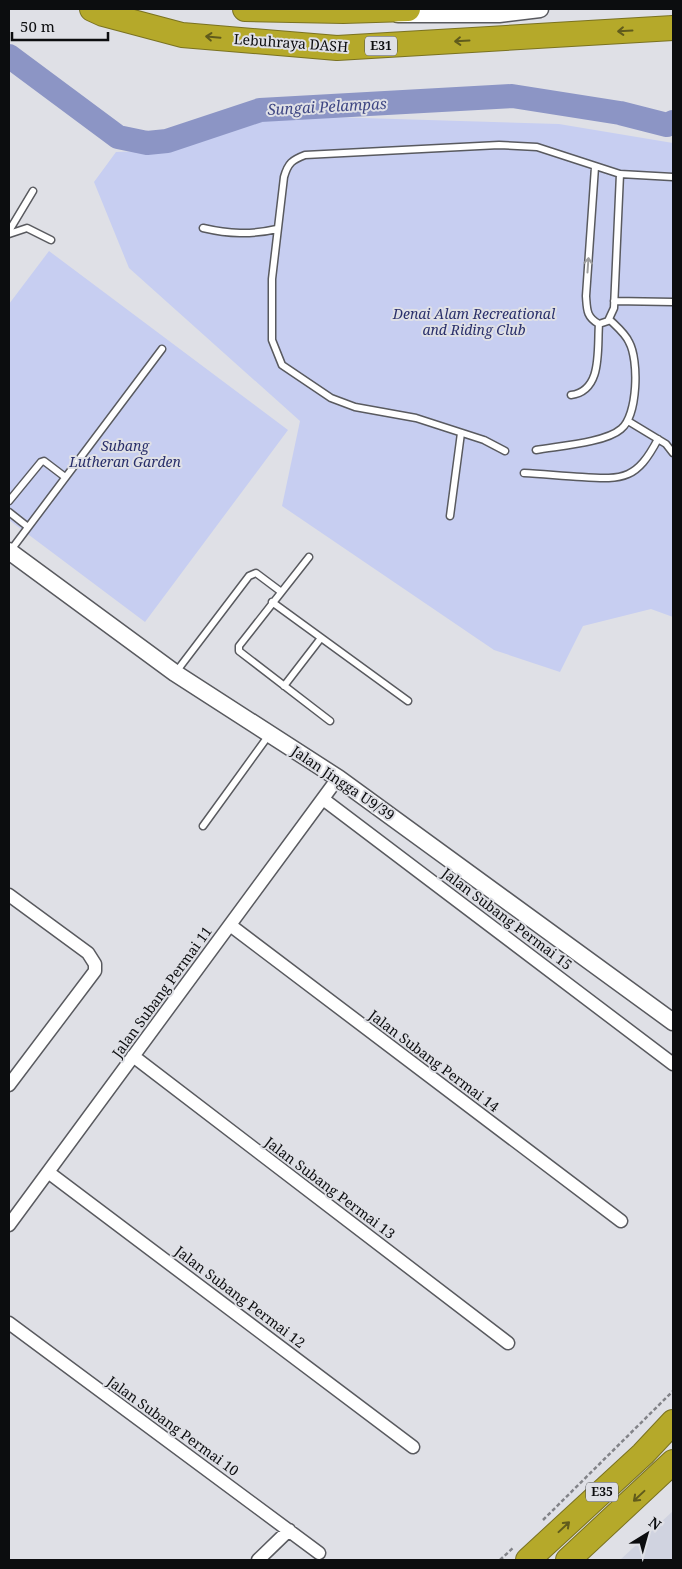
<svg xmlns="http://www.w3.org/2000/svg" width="682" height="1569" viewBox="0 0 682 1569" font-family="'Noto Serif',serif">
<rect width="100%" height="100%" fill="#dfe0e6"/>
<path fill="#d0d3e0" d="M 673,1511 L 673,1560 L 620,1560 Z"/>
<path fill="#c7cef1" d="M 264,115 L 559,124 L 673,143 L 673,617 L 651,609 L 583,626 L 560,672 L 494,650 L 282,506 L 300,421 L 129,268 L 94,182 L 116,152 L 173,150 Z
M 49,251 L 288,430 L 145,622 L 9,520 L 9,304 Z"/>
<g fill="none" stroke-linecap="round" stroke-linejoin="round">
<path stroke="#8c95c5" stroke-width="24" d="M 9,56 L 118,137 L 147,143 L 167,141 L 260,110 L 512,96 L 620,113 L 667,125 L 673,122"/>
<g stroke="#595a5f" stroke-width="9">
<path id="service" d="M 595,167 L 586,296 C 587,309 586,317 599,324 L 608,321 L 614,308 L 620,174
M 203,228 C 229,234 251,235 277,229
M 9,231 L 33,191
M 9,234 L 27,228 L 51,240
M 614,301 L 673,302
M 571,395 C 603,391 597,349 599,324
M 628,421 L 666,444 L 673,453
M 536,450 C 557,446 605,443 621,429 C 638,415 639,360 629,342 C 625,333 616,326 609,319
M 505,451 L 484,440 L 416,418 L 355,407 L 331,398 L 282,365 L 272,340 L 272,279 L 284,177 C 288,163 292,160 305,155 L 499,145 L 537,147 L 620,174 L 673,177
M 524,473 C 543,474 563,476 582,477 C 624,480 637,479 658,439
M 9,501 L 41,462 L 44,461 L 65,477
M 9,512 L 28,527
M 450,516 L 461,433
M 11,550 L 162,349
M 309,557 L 239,646 L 239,651 L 330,721
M 272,602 L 408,701
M 176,672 L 249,576 L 256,573 L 280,591
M 284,686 L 321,638
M 203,826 L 269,735"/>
</g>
<g stroke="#595a5f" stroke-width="15">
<path id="minor" d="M 323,799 L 673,1064
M 9,895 L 88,953 L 95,964 L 95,971 L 9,1085
M 230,925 L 621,1221
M 133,1056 L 508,1343
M 48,1172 L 413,1447
M 9,1225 L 338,778
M 9,1323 L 319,1553
M 258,1560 L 289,1530"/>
</g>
<g stroke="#595a5f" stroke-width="19">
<path id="tertiary" d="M 398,14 L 499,14 L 540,9
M 9,551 L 175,673 L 338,778 L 673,1022"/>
</g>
<g stroke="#7a7221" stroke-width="26">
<path id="motorway" d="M 92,9 L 103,14 L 182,35 L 337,48 L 673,28
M 245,9 L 343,11 L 408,9
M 528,1560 L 643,1454 L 673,1422
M 568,1560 L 673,1462"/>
</g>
<path stroke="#828388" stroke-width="2.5" stroke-dasharray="4 2.5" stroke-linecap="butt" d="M 543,1520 L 673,1391
M 500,1560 L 514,1547"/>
<use href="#service" stroke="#fff" stroke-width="6"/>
<use href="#minor" stroke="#fff" stroke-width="12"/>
<use href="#tertiary" stroke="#fff" stroke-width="16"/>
<use href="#motorway" stroke="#b5a92a" stroke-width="24"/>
</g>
<defs><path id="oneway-shaft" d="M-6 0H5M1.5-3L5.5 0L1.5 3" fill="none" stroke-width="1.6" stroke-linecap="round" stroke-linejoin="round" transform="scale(1.25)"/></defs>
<g stroke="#605b1c">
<use href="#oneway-shaft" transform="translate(625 31) rotate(177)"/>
<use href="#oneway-shaft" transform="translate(213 37) rotate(-175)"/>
<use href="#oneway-shaft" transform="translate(462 41) rotate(177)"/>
<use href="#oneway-shaft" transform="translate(639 1496) rotate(137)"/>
<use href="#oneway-shaft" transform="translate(564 1527) rotate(-43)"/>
</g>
<use stroke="#9e9e9f" href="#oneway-shaft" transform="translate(588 265) rotate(-86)"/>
<g text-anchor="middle" stroke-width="4" stroke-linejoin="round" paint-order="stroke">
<g fill="#dfe0e6" stroke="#4b4c50" stroke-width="1">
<rect x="365" y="36.5" width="32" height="19" rx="4"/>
<rect x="586" y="1482.5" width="32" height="19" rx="4"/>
</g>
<g font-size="12" font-weight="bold" fill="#0c0d0f">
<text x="381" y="50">E31</text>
<text x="602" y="1496">E35</text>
</g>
<g font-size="14" fill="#0c0d0f" stroke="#dfe0e6">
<text transform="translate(291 43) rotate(4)" y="5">Lebuhraya DASH</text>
<text transform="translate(343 783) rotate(34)" y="5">Jalan Jingga U9/39</text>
<text transform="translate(507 919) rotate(37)" y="5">Jalan Subang Permai 15</text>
<text transform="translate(162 992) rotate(-54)" y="5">Jalan Subang Permai 11</text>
<text transform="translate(434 1061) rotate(37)" y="5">Jalan Subang Permai 14</text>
<text transform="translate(330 1188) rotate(37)" y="5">Jalan Subang Permai 13</text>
<text transform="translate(240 1297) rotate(37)" y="5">Jalan Subang Permai 12</text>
<text transform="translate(173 1426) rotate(36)" y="5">Jalan Subang Permai 10</text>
</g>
<g font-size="14" font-style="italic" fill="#2a306b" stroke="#dfe0e6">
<text x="474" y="319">Denai Alam Recreational<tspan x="474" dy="16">and Riding Club</tspan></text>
<text x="125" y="451">Subang<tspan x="125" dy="16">Lutheran Garden</tspan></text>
</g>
<g font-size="15" font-style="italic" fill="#3e4683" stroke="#dfe0e6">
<text transform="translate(327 107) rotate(-3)" y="5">Sungai Pelampas</text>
</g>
</g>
<rect width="682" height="1569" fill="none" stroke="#0c0d0f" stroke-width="20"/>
<g transform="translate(647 1534) rotate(37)" stroke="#dfe0e6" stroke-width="4" paint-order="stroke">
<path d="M0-4L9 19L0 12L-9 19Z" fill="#0c0d0f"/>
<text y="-8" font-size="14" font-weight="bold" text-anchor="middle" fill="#0c0d0f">N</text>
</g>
<path d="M12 32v8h96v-8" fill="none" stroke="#0c0d0f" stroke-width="2.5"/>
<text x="20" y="32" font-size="15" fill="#0c0d0f" stroke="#dfe0e6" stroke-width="4" paint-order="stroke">50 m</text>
</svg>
